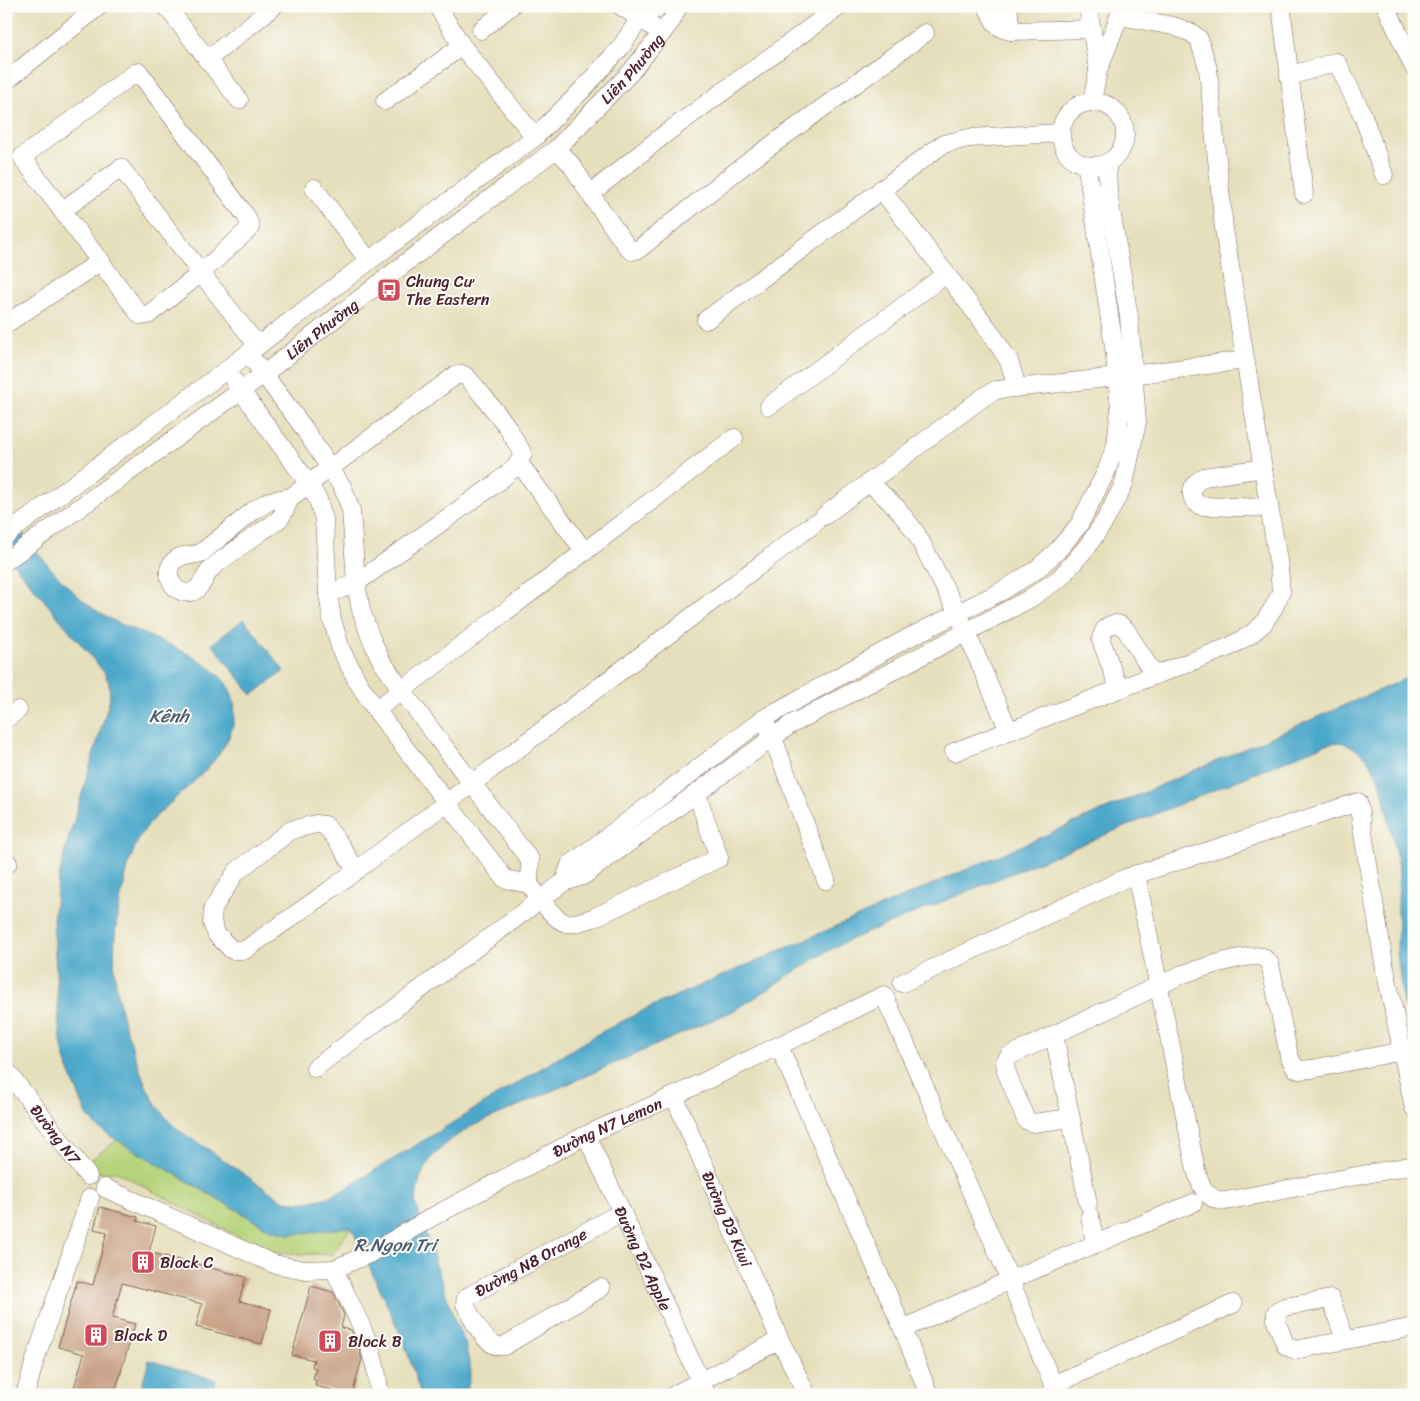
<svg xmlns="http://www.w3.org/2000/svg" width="1420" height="1401" viewBox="0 0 1420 1401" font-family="Sriracha,sans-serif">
<rect width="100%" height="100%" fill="#fdfcf7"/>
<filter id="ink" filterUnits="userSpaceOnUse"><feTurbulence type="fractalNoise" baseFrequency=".02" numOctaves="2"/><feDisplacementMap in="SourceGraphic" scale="10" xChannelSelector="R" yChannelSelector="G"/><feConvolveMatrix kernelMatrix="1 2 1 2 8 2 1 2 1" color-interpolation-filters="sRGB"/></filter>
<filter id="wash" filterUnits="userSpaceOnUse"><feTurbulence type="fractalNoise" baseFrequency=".0096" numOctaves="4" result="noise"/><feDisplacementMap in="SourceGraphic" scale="20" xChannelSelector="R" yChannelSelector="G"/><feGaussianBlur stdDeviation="1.12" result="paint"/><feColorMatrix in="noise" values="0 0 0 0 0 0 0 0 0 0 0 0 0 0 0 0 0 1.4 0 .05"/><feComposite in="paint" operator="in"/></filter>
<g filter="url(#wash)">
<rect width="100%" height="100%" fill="#e5dfbb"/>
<path fill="#b6d37a" stroke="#807952" d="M 117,1140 L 271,1230 L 351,1227 L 333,1254 L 299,1254 L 263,1250 L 117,1172 L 90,1173 L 76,1171 Z"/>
<path fill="#4ca8cb" stroke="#4b647b" d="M 6,513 C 33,547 64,589 100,613 C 135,636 226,655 234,702 C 241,748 193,781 164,809 C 159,814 152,819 148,825 C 135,841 128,864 124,884 C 114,925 110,965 120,1006 C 122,1020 128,1033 132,1046 C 141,1076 151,1104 174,1126 C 184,1135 197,1142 208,1149 C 233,1167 258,1184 284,1201 C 308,1204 320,1201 341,1191 L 594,1036 L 648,1008 L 1414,675 L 1414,721 L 1409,734 L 1408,752 L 1414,782 L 1414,1039 L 1403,1003 L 1397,952 L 1399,867 L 1380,781 L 1367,758 L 1350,745 L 1339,742 L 1326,744 L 847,941 C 806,961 771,990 731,1012 L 470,1127 L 449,1141 L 431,1158 L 420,1178 L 415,1202 L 455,1321 L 465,1343 L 471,1371 L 466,1395 L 421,1395 L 404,1342 L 351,1227 L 291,1235 L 271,1230 L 110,1136 L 97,1127 L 87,1115 L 68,1069 L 62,1047 L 59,1025 L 53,919 L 58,881 L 66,847 L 110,699 L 109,683 L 104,672 L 6,555 Z
M 244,619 L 284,671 L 252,695 L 212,644 Z
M 149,1360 L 216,1380 L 213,1389 L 206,1395 L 139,1395 Z"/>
<g id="blocks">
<path fill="#c69e81" d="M 100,1207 L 138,1217 L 137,1221 L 156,1226 L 149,1252 L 246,1277 L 239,1301 L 271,1309 L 262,1344 L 196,1327 L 202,1304 L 122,1283 L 112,1318 L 135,1324 L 114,1395 L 72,1395 L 84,1354 L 58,1347 L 77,1281 L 93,1285 L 107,1232 L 94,1229 Z
M 311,1286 L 333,1292 L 344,1315 L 341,1328 L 351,1330 L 359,1349 L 362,1359 L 352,1395 L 331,1395 L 332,1390 L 315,1386 L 316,1380 L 313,1379 L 316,1368 L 312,1367 L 314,1360 L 292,1355 Z"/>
</g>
</g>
<g filter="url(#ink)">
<use href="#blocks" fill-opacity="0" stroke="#80625d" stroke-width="1"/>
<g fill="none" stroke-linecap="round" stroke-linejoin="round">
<g stroke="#80625d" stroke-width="19">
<g id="minor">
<path d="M 166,6 L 239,100"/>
<path d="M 621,6 L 662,33"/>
<path d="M 987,6 C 994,20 994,28 1011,31 L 1092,29"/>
<path d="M 1008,6 L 1011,31"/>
<path d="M 1088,6 L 1098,70"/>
<path d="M 1281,6 L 1304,194"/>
<path d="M 1386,6 L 1414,68"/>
<path d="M 441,12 L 462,46 L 535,137"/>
<path d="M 481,30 L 511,6"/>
<path d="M 207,60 L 274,6"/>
<path d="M 1289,76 L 1336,62 L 1339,66 L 1363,116 L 1384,175"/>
<path d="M 6,81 L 99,6"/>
<path d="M 385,101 L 462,46"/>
<circle cx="1093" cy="134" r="32"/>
<path d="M 1092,102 L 1098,71 L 1123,6"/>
<path d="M 556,149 L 571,164 L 590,194 L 628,248 L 632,251 L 639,249 L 735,172 L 925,33"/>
<path d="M 314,188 L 369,261"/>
<path d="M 881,189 L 989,330 L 1009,361 L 1017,387"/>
<path d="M 590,194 L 665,134 L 840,6"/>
<path d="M 63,210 L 121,168 L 201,273 L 250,228 L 250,225 L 246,216 L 139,72 L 135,73 L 22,157 L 140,315 L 148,315 L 201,273 L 258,346"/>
<path d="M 706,320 L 943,144 L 969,138 L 1060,133"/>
<path d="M 6,324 L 101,261"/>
<path d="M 248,353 L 303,427 L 343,488 L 351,510 L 356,583 L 361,610 L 370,636 L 381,660 L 402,691 L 530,860 L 529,884 C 537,894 553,920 566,923 C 574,925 585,920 593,918 L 719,858 L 697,794"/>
<path d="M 234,381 L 309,484 L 318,500 L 324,519 L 328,594 L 332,619 L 341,650 L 359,684 L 376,710 L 505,879 L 529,884"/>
<path d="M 769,406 L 946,274"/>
<path d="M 519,463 L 585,552"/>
<path d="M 1263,468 L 1204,477 C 1191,484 1186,498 1201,506 L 1269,508"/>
<path d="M 869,482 L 897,508 L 916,533 L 958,613 L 1009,731"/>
<path d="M 291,497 C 287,503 285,512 280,518 C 276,523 268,527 262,531 C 246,543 228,554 213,567 C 204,574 203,589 191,592 C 175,596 162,574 173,562 C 183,552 190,557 201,553 L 253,511 L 269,501 L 291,497 L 456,375 L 462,374 L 467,377 L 483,396 L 506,425 L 523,454 L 517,465 L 498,482 L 356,583 L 328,594"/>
<path d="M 824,516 L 985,396 L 996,390 L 1117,377 L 1245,360"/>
<path d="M 6,535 L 226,370 L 369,261 L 535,137 L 582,90 L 621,47 L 640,18 L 660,6"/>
<path id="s1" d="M 6,561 L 264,374 L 408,261 L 556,149 L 630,73 L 662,33 L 672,20 L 678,6"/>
<path d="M 1119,689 L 1101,640 C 1103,625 1116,618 1126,630 L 1154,675"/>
<path d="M 376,710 L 734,438"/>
<path d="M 6,719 L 18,710"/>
<path d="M 768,728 L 773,738 L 826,880"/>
<path d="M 954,752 L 1229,647 L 1250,635 L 1263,624 L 1274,607 L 1281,592 L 1279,567 L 1224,229 L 1208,69 L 1199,39 L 1192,33 L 1173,26 L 1119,16"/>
<path d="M 6,864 L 8,863"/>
<path d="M 356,870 L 339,843 L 325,825 L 316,824 L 291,830 L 236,872 L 213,908 L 212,923 L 217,935 L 232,950 L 245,950 L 330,890 L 473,783 L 815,523"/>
<path d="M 1136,874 L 1196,1170 C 1201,1187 1206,1200 1225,1201 L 1414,1165"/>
<path d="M 564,882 L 570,865 L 763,719 L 906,639 L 1000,592 L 1036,570 L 1057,551 L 1079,525 L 1106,472 L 1116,445 L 1120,408 L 1114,347 L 1087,167"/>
<path d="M 902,983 L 1126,878 L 1358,802 L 1384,964 L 1414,1108"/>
<path d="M 1054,1035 L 1088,1203"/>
<path d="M 779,1046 L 903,1329 L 929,1395"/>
<path d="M 315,1068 L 564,882 L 583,876 L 790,725 L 1029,599 L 1060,578 L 1087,547 L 1106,519 L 1124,484 L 1137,422 L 1129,317 L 1108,192 L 1107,163"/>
<path id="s2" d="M 6,1070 L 88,1176"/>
<path id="s3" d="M 674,1096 L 780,1340 L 807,1395"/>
<path d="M 1070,1118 L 1034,1123 L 1030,1122 L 1026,1120 L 1006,1071 L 1005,1062 L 1009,1056 L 1183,974 C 1203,968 1244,953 1263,957 L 1270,964 L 1289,1056 L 1295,1068 L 1299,1070 L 1312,1069 L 1402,1051"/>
<path id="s4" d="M 586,1135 L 707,1395"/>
<path id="s5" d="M 105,1188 L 274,1264 L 305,1270 L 334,1269 L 369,1254 L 434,1216 L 586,1135 L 674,1096 L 884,995 L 1010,1280 L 1057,1395"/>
<path d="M 1090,1216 L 1095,1244"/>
<path d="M 334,1269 C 352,1309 378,1350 379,1395"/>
<path id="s6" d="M 601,1288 L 504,1346 C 486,1350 472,1318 465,1304 L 466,1298 L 472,1294 L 622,1212"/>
<path d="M 903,1329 L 1010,1280 L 1193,1203"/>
<path d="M 1345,1340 L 1331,1299 L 1284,1307 L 1276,1313 L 1276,1321 L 1286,1346 L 1295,1350 L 1414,1327"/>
<path d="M 1053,1385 L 1233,1304"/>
<path d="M 25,1395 L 36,1357 L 90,1198"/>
<path d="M 674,1395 L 780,1340"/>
</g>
</g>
<use href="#minor" stroke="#fff" stroke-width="18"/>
</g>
</g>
<defs>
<g id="bus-square" transform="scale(1.25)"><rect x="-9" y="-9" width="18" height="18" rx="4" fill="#d1495b" stroke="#fdfcf7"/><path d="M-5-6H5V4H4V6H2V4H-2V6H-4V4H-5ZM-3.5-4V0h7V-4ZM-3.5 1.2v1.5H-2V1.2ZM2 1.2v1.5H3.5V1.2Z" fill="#fff"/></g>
<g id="building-square" transform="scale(1.25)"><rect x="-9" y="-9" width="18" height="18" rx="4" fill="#d1495b" stroke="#fdfcf7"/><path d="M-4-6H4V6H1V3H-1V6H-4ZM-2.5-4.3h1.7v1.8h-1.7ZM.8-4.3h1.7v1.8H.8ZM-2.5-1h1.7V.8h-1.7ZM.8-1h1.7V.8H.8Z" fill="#fff"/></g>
</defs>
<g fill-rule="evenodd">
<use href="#bus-square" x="389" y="290"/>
<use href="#building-square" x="143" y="1262"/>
<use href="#building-square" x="96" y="1335"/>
<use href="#building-square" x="330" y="1341"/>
</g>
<g text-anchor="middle" stroke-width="4" stroke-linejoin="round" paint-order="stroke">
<g font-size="16" fill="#4a1f2b" stroke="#fdfcf7">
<text dy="6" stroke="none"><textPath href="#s1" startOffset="798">Liên Phường</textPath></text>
<text dy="6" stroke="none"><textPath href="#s1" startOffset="392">Liên Phường</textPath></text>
<text dy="6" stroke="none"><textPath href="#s5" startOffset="554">Đường N7 Lemon</textPath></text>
<text dy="6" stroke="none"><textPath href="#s2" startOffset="81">Đường N7</textPath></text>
<text dy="6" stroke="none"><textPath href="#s3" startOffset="134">Đường D3 Kiwi</textPath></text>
<text dy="6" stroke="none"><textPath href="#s4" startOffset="136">Đường D2 Apple</textPath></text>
<text dy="6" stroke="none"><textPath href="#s6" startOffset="254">Đường N8 Orange</textPath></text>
</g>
<g font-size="16" fill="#4a1f2b" stroke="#fdfcf7" text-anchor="start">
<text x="406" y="287">Chung Cư<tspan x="406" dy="18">The Eastern</tspan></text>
<text x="160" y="1268">Block C</text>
<text x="114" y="1341">Block D</text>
<text x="348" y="1347">Block B</text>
</g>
<g font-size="18" font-style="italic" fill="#4b5d73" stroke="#fdfcf7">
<text x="169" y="722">Kênh</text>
<text x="395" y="1251">R.Ngọn Tri</text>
</g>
</g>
<rect width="1420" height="1401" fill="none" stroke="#fdfcf7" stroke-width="25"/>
</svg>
